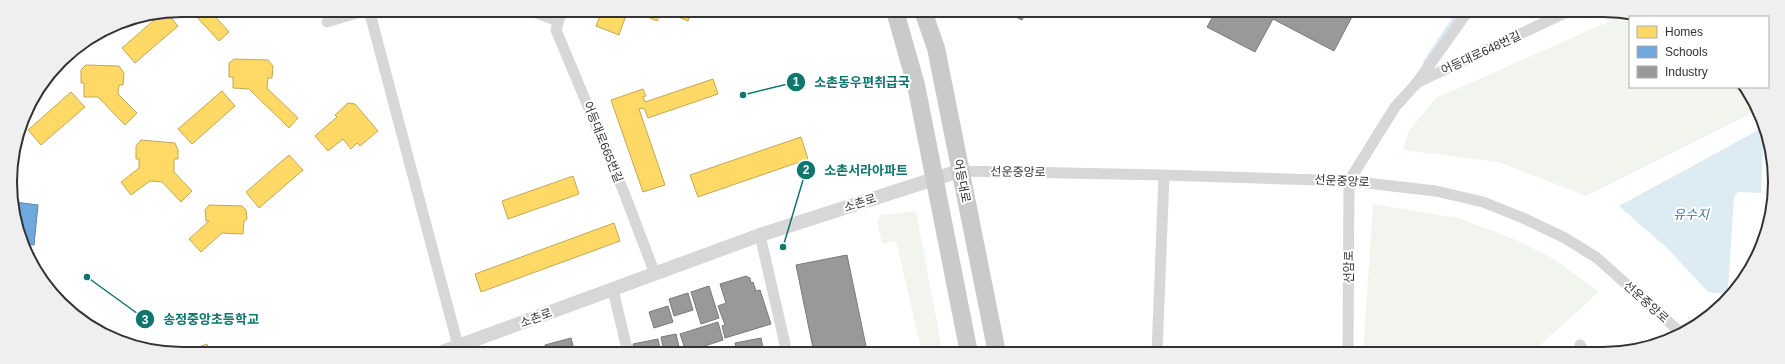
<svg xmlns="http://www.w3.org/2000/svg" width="1785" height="364" viewBox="0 0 1785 364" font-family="Helvetica,'Noto Sans KR',sans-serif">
<rect width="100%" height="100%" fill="#fff"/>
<path fill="#f1f5ed" d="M 1628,13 L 1642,17 L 1630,17 L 1630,87 L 1744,87 L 1756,111 L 1586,196 L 1499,162 L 1403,150 L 1408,132 L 1436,98 Z
M 1373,204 L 1458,218 L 1514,239 L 1554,259 L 1599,292 L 1530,354 L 1363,353 Z
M 916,211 L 941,344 L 943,353 L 901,353 L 921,348 L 896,241 L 882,244 L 877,220 L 881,215 Z"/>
<path fill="#ddebf3" d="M 1764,127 L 1761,193 L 1738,192 L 1734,197 L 1728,290 L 1726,294 L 1708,292 L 1667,248 L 1619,206 Z"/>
<path fill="#ffd966" stroke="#c2a757" d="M 182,10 L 212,10 L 212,13 L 229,32 L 219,41 L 193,13 L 178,13 L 178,11 Z
M 304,10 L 343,10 L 311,17 Z
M 602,10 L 628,10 L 619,35 L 596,26 Z
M 632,10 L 662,10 L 657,21 Z
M 662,10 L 692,11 L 688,21 Z
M 167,13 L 178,26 L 135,63 L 122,48 L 161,14 Z
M 234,59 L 268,60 L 273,66 L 272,78 L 268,78 L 267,88 L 298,118 L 289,128 L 249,89 L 233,88 L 233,77 L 229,77 L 229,63 Z
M 86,65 L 119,66 L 124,73 L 123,85 L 119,85 L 118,94 L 137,113 L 125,125 L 98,97 L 84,97 L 84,83 L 81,83 L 81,70 Z
M 713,79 L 718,94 L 648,118 L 644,108 L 639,109 L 665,185 L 643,192 L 611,100 L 643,89 L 646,96 L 643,97 L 645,102 Z
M 222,91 L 235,106 L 192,144 L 178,129 Z
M 71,92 L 85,107 L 41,145 L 28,130 Z
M 348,103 L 355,104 L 378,131 L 360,146 L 357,143 L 351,149 L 343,139 L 328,151 L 315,136 L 337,117 L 335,115 Z
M 801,137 L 808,159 L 698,197 L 690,175 Z
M 141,140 L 175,143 L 178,150 L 178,159 L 174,159 L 174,172 L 192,191 L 181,202 L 162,182 L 150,181 L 131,195 L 121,182 L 139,168 L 139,159 L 136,159 L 136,146 Z
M 289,155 L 303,170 L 259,208 L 246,192 Z
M 573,176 L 579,194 L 508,219 L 502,201 Z
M 209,205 L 242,206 L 246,210 L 247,219 L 244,221 L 243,234 L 222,233 L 201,252 L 189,239 L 209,221 L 206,221 L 205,210 Z
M 614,223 L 620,241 L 481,292 L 475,274 Z
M 207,344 L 210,353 L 182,353 Z"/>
<path fill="#6fa8dc" stroke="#5d85a9" d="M 15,202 L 38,205 L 34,245 L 23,244 L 19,238 Z"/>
<path fill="#999" stroke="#7a7a7a" d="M 1004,11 L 1027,11 L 1022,20 Z
M 1216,11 L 1355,11 L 1334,51 L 1273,19 L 1255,52 L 1207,27 Z
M 847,255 L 867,351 L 857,353 L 814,353 L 796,265 Z
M 746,276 L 750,278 L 751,283 L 753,282 L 756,291 L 760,290 L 771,324 L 725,338 L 722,326 L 725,325 L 718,306 L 726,303 L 720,284 Z
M 709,286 L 719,318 L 701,324 L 691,292 Z
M 688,293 L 693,310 L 674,316 L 669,299 Z
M 668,306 L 673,322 L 654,328 L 649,312 Z
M 718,322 L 723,340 L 686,352 L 680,334 Z
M 676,334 L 680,351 L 664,353 L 661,337 Z
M 571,338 L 575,353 L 547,353 L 545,345 Z
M 761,338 L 764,353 L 737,353 L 735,343 Z
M 658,339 L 661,353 L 635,353 L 633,344 Z
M 542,347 L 543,353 L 526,353 Z"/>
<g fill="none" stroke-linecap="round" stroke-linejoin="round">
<path stroke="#ddebf3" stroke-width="4" d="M 1425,62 L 1459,11"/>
<path stroke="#d7d7d7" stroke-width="11" d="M 369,10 L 460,353
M 529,10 L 558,21
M 562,10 L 556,30 L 625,195 L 655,274
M 327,22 L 366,10
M 1416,83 L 1569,11
M 959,171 L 1164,175 L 1349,181 L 1436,191 L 1483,202 L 1523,218 L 1565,238 L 1597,258 L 1681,333
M 760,235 L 787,353
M 613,290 L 628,353
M 1580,345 L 1586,354
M 1157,353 L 1164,175
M 1348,353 L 1349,181 L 1395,107 L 1416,84 L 1468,11"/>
<path stroke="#d7d7d7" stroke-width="14" d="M 439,353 L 760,235 L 959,171"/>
<path stroke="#cacaca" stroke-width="18" d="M 895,11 L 916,85 L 969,353
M 923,11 L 936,48 L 997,353"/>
</g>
<g text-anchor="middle" stroke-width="4" stroke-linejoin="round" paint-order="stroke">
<g font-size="12" fill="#333" stroke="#fff">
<text transform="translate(1481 53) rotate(-25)" y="4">어등대로648번길</text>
<text transform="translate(603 142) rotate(68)" y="4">어등대로665번길</text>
<text transform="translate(1018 172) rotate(1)" y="4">선운중앙로</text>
<text transform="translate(962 181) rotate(79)" y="4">어등대로</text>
<text transform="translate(1342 181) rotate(3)" y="4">선운중앙로</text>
<text transform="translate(860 203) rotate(-18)" y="4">소촌로</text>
<text transform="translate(1349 267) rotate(-90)" y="4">선암로</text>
<text transform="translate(1646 302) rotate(42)" y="4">선운중앙로</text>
<text transform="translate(536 318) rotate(-20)" y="4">소촌로</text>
</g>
<g font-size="13" font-style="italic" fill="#3f7597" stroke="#fff">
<text x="1691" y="219">유수지</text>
</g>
</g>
<path d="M0 0H1785V364H0ZM182 17H1603A165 165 0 0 1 1768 182V182A165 165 0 0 1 1603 347H182A165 165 0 0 1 17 182V182A165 165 0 0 1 182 17Z" fill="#efefef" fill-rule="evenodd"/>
<path fill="none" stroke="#333" stroke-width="2" d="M182 17H1603A165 165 0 0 1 1768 182V182A165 165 0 0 1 1603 347H182A165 165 0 0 1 17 182V182A165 165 0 0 1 182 17Z"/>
<path fill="none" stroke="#0f766e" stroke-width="1.5" d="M743 95L796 82M783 247L806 170M87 277L145 319"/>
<g fill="#0f766e" stroke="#fff" stroke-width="1.5">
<circle cx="743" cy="95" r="4"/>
<circle cx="783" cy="247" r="4"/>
<circle cx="87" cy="277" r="4"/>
<circle cx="796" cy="82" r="10"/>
<circle cx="806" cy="170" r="10"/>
<circle cx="145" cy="319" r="10"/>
</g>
<g font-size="12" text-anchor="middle" font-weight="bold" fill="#fff">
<text x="796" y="86">1</text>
<text x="806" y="174">2</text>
<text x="145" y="324">3</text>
</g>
<g font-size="13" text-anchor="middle" font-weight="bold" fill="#0f766e" stroke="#fff" stroke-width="4" stroke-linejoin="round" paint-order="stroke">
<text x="862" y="87">소촌동우편취급국</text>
<text x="866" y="175">소촌서라아파트</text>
<text x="211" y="324">송정중앙초등학교</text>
</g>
<rect x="1629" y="16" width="140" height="72" fill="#ffffff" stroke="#adadad"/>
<rect x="1637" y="26" width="20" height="12" fill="#ffd966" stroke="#adadad"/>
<text x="1665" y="36" font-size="12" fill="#333333">Homes</text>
<rect x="1637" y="46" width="20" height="12" fill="#6fa8dc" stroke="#adadad"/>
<text x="1665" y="56" font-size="12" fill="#333333">Schools</text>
<rect x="1637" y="66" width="20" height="12" fill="#999999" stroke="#adadad"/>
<text x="1665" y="76" font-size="12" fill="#333333">Industry</text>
</svg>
